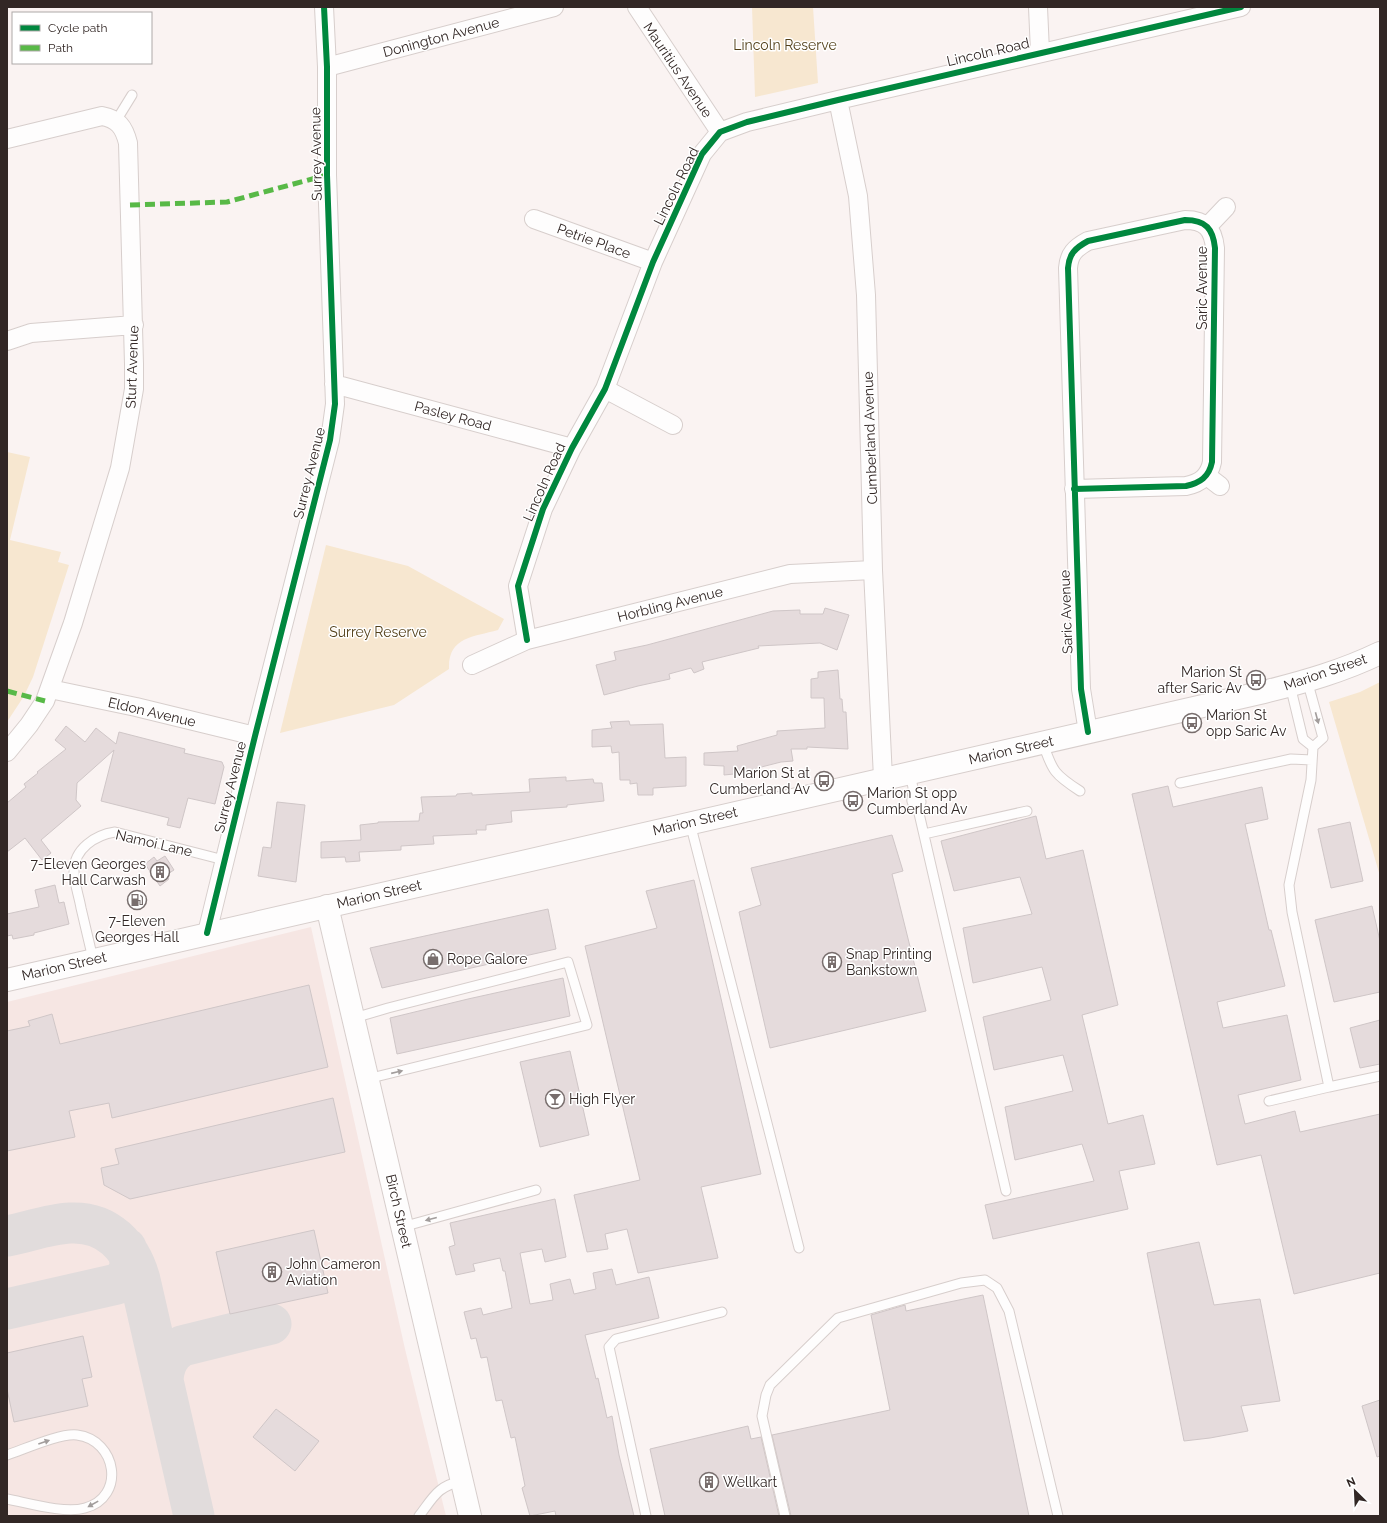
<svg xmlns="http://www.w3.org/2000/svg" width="1387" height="1523" viewBox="0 0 1387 1523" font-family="Raleway,sans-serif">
<rect width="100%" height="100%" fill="#faf3f2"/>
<path fill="#f6e6e3" d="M 311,927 L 405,1349 L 446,1516 L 7,1516 L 7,1002 Z"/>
<path fill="#f7e7d0" d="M 752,7 L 813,7 L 818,83 L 755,97 Z
M 7,452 L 30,457 L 10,540 L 61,552 L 58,562 L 69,565 L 33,677 L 24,696 L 7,722 Z
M 326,545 L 408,566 L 504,619 L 498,630 C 473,637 448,637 449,669 L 394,705 L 280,733 Z
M 1380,682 L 1380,876 L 1329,702 L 1360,692 Z"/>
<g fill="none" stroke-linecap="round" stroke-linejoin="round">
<path stroke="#e1dcdc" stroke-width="41" d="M 7,1236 C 28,1232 49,1224 70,1223 C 108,1221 131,1247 140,1280 L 194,1516
M 7,1309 L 117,1284 C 131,1276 133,1262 126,1248
M 163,1380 C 164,1365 169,1354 182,1346 L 271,1324"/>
</g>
<path fill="#e5dbdc" stroke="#cfc6c7" d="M 825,608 L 849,615 L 837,650 L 820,643 L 758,646 L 759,648 L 702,662 L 704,669 L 694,673 L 691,668 L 669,674 L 670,679 L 638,686 L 604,695 L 596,665 L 616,660 L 614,652 L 647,645 L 773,611 L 800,610 L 800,614 L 823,614 Z
M 838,670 L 840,699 L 842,699 L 843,712 L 846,712 L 848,749 L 807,747 L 807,749 L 791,749 L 793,761 L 781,762 L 734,774 L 724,775 L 724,766 L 704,765 L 704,753 L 738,751 L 737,746 L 777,735 L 777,731 L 825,728 L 824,698 L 811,698 L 811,679 L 818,678 L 818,672 Z
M 629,721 L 630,725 L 663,724 L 665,758 L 686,757 L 686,786 L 653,788 L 653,795 L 638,795 L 637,783 L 630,784 L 630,780 L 620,780 L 619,752 L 612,753 L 611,746 L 592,747 L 592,730 L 612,728 L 610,722 Z
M 66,726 L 85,742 L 96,728 L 116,744 L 119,732 L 185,749 L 184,753 L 222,762 L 224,767 L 215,804 L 188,798 L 180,828 L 167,825 L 169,818 L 101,801 L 114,750 L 77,783 L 76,800 L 81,806 L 41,840 L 51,853 L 42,860 L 25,838 L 7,852 L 7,803 L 26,787 L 24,784 L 38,773 L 37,772 L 66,749 L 55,740 Z
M 566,777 L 566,781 L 593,779 L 594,783 L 602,783 L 604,801 L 567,805 L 567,807 L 511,811 L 512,822 L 486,825 L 486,830 L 476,830 L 477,834 L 433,836 L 434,844 L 401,846 L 401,850 L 359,852 L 360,861 L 346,862 L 345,857 L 321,858 L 321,842 L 361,840 L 360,825 L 378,823 L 378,822 L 419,821 L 420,813 L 423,813 L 421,797 L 456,796 L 457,794 L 472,793 L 472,795 L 530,792 L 529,779 Z
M 1168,786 L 1173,807 L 1262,787 L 1268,819 L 1245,824 L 1269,930 L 1271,930 L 1285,986 L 1217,1002 L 1223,1028 L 1287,1015 L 1301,1080 L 1238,1095 L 1245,1124 L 1295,1111 L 1300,1132 L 1380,1114 L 1380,1273 L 1294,1294 L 1261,1155 L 1217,1165 L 1132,794 Z
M 277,802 L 305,805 L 296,882 L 258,876 L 263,847 L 271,848 Z
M 1036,816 L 1046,859 L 1083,850 L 1118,1005 L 1082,1015 L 1108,1124 L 1143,1115 L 1155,1164 L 1119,1171 L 1128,1209 L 993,1239 L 985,1205 L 1094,1181 L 1082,1144 L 1015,1160 L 1005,1107 L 1073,1091 L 1063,1055 L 994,1070 L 983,1017 L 1051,1000 L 1042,967 L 973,983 L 963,928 L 1032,914 L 1020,877 L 954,891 L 941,841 Z
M 1350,822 L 1363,881 L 1331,888 L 1318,829 Z
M 892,835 L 903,871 L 892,874 L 926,1011 L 770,1048 L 739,912 L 761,905 L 751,868 Z
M 165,856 L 174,870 L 166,875 L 169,879 L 160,886 L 145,864 L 154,857 L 157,861 Z
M 694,880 L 761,1174 L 701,1187 L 718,1258 L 638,1273 L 627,1229 L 605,1234 L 608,1249 L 587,1252 L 574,1195 L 640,1180 L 585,946 L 657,928 L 646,891 Z
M 55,885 L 59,903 L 64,902 L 69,924 L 34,933 L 34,935 L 13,939 L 12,935 L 7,936 L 7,914 L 39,907 L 35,890 Z
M 1372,906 L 1380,941 L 1380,992 L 1334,1002 L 1315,920 Z
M 548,909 L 556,949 L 382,988 L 370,948 Z
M 563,978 L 570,1016 L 397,1054 L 390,1018 L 468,999 Z
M 309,985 L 328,1067 L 112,1118 L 109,1103 L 69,1111 L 75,1137 L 7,1151 L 7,1031 L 30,1026 L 28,1021 L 52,1014 L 60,1044 Z
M 1380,1020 L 1380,1064 L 1360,1068 L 1350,1028 Z
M 570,1051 L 589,1135 L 540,1147 L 520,1062 Z
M 333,1098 L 345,1152 L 130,1199 L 104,1185 L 101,1168 L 119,1164 L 115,1149 Z
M 555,1199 L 566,1257 L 545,1262 L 542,1249 L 520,1253 L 530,1304 L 553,1300 L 550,1284 L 570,1279 L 574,1294 L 596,1289 L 593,1273 L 612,1269 L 616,1285 L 649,1277 L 659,1318 L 585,1335 L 596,1379 L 598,1378 L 607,1418 L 612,1416 L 619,1455 L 634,1516 L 556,1516 L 555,1511 L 530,1516 L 522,1488 L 525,1486 L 515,1437 L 511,1438 L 502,1400 L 496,1401 L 487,1357 L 481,1358 L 476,1338 L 471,1339 L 464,1312 L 481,1308 L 483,1315 L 512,1308 L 505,1271 L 503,1271 L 500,1258 L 473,1264 L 475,1271 L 456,1275 L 449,1247 L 455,1245 L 450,1223 Z
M 314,1230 L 328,1293 L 230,1314 L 216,1252 Z
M 1199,1242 L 1214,1305 L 1260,1299 L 1280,1401 L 1241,1406 L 1248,1431 L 1210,1438 L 1184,1441 L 1147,1253 Z
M 983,1295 L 1029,1516 L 791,1516 L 772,1435 L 890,1410 L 871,1315 L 905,1305 L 906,1311 Z
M 83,1336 L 92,1377 L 82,1379 L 88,1406 L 14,1422 L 7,1389 L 7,1353 Z
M 1380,1400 L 1380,1456 L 1377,1457 L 1362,1406 Z
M 276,1409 L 319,1441 L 295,1471 L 253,1437 Z
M 748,1426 L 751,1439 L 761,1437 L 779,1516 L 665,1516 L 650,1449 Z"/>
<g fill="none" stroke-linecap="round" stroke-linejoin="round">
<g stroke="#d7cecc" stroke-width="11">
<path id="service" d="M 116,121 L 132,95
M 1290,685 L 1303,739 L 1313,747 L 1323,738 L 1307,680
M 1043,743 C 1052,771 1055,775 1080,791
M 1313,747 L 1311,780 L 1289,885 L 1292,912 L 1329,1087 L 1380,1076
M 909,773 C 910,778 913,784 913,789 C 914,799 907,799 918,809 L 1006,1191
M 1180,783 L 1291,759 L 1312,760
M 913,790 L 919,793 L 921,802 L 918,809
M 690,823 L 799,1248
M 924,834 L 1027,811
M 93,959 C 89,942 85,925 81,908 C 79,896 74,883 74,871 C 74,849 95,835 115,832 L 224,860
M 354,1018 L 388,1008 L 568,962 L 587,1025 L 367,1079
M 1269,1101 L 1329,1087
M 402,1227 L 536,1190
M 7,1455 C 25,1449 60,1433 77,1435 C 117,1440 126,1497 85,1508 C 65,1514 28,1503 7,1499
M 419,1516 C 433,1498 437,1486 462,1481
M 646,1516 L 609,1347 L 616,1339 L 722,1312
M 785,1516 L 762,1416 L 766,1395 L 770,1385 L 838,1318 L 961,1283 L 985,1280 L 997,1288 L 1009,1311 L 1058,1516"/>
</g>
<g stroke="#d7cecc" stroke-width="20">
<path id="minor" d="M 637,7 L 720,132
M 1038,7 L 1040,52
M 327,67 L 554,7
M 838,100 L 858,196 L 866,295 L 873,570 L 883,778
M 7,139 L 102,116 C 118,119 124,127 128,143 L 134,364 L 134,389 L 120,468 L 73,623 L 45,701 L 29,725 L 7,752
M 534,219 L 653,262
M 1207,227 L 1226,207
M 7,341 L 31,333 L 134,325
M 334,384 L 572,448
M 605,389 L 673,425
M 1207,476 L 1220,486
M 1074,489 L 1186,486 C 1200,483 1209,477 1212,462 L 1215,248 C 1213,229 1206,220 1185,220 L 1088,241 C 1075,248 1069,254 1068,268 L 1081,689 L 1088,732
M 527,640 L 518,586 L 543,509 L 572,448 L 605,389 L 653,262 L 702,154 L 720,132 L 747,122 L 838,100 L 1241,7
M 472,665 L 527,640 L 790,574 L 873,570
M 50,689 L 136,707 L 255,736
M 207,933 L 255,736 L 330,440 L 335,404 L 327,175 L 327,67 L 324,7"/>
</g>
<g stroke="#d7cecc" stroke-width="24">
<path id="tertiary" d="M 327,906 L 470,1516"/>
</g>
<g stroke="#d7cecc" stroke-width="24">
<path id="secondary" d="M 7,980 L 1264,692 C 1304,682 1343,671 1380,653"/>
</g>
<use href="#service" stroke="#fefdfd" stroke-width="9"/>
<use href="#minor" stroke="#fefdfd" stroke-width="18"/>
<use href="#tertiary" stroke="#fefdfd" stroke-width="22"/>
<use href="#secondary" stroke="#fefdfd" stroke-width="22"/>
<path stroke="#58b947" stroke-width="5" stroke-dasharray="10 5" stroke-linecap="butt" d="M 130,205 L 227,202 L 327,175
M 7,691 L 45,701"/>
<g stroke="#fff" stroke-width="8">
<path id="cycleway" d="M 1074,489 L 1186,486 C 1200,483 1209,477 1212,462 L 1215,248 C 1213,229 1206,220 1185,220 L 1088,241 C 1075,248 1069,254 1068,268 L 1081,689 L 1088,732
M 527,640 L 518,586 L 543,509 L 572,448 L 605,389 L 653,262 L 702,154 L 720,132 L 747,122 L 838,100 L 1241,7
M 207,933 L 255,736 L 330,440 L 335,404 L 327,175 L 327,67 L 324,7"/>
</g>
<use href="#cycleway" stroke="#00873e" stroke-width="6"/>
</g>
<defs><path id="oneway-solid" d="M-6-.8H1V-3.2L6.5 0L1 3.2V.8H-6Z"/></defs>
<g fill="#a29d9c">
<use href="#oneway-solid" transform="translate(1317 718) rotate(75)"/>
<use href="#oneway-solid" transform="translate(397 1072) rotate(-13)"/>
<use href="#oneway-solid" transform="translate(431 1219) rotate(165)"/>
<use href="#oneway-solid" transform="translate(44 1442) rotate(-19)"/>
<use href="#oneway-solid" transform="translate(93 1504) rotate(151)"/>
</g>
<defs>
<g id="bus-ring" transform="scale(1)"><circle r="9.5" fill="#fff" stroke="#786e6d" stroke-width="1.5"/><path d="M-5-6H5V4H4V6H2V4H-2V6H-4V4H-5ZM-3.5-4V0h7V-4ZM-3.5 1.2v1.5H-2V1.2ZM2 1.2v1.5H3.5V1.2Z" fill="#786e6d"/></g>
<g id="building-ring" transform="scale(1)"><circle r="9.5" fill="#fff" stroke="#786e6d" stroke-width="1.5"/><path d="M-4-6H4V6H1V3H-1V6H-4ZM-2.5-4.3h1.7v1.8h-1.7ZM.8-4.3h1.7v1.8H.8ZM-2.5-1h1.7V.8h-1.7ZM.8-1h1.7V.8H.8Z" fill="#786e6d"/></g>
<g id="fuel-ring" transform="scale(1)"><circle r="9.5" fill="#fff" stroke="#786e6d" stroke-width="1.5"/><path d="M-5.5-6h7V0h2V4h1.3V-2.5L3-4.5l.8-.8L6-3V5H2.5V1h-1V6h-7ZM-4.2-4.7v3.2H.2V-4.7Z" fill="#786e6d"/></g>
<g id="shop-ring" transform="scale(1)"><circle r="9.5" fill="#fff" stroke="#786e6d" stroke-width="1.5"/><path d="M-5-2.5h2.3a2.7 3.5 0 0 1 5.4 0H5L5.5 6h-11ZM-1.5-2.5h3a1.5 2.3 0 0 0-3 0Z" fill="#786e6d"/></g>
<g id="bar-ring" transform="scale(1)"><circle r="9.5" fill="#fff" stroke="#786e6d" stroke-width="1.5"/><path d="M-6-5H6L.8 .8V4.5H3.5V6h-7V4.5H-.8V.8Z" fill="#786e6d"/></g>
</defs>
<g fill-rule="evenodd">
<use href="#bus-ring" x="1256" y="680"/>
<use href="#bus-ring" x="1192" y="723"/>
<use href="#bus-ring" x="824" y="781"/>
<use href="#bus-ring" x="853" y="801"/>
<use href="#building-ring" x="160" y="872"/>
<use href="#fuel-ring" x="137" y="900"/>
<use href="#shop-ring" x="433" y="959"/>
<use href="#building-ring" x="832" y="962"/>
<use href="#bar-ring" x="555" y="1099"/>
<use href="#building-ring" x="272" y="1272"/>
<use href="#building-ring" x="709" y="1482"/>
</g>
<g text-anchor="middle" stroke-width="3" stroke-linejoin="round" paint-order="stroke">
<g font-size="14" fill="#322725" stroke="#fff">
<text transform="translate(441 37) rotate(-15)" y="5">Donington Avenue</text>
<text transform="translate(988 52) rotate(-13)" y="5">Lincoln Road</text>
<text transform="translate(678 70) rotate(56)" y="5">Mauritius Avenue</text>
<text transform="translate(316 154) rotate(-91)" y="5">Surrey Avenue</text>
<text transform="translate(676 186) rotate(-64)" y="5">Lincoln Road</text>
<text transform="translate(594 241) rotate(20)" y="5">Petrie Place</text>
<text transform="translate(1202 288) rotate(-90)" y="5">Saric Avenue</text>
<text transform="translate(132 367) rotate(-88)" y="5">Sturt Avenue</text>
<text transform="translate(453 416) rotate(15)" y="5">Pasley Road</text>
<text transform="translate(870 438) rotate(-92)" y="5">Cumberland Avenue</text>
<text transform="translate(309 473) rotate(-76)" y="5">Surrey Avenue</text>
<text transform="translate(544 482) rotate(-66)" y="5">Lincoln Road</text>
<text transform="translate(670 604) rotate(-14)" y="5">Horbling Avenue</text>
<text transform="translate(1066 612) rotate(-92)" y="5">Saric Avenue</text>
<text transform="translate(1325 672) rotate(-19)" y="5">Marion Street</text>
<text transform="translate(152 712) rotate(13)" y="5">Eldon Avenue</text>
<text transform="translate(1011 750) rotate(-13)" y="5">Marion Street</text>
<text transform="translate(230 787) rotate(-76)" y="5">Surrey Avenue</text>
<text transform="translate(695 821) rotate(-13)" y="5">Marion Street</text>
<text transform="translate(154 843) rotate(13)" y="5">Namoi Lane</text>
<text transform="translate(379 894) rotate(-13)" y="5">Marion Street</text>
<text transform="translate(64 966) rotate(-13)" y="5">Marion Street</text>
<text transform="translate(399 1211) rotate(77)" y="5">Birch Street</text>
</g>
<g font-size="14" fill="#523f18" stroke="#fff">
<text x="785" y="50">Lincoln Reserve</text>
<text x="378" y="637">Surrey Reserve</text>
</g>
<g font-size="14" fill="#322725" stroke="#fff" text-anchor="start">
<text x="1242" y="677" text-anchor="end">Marion St<tspan x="1242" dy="16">after Saric Av</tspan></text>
<text x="1206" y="720">Marion St<tspan x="1206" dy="16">opp Saric Av</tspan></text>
<text x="810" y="778" text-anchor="end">Marion St at<tspan x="810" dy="16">Cumberland Av</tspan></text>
<text x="867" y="798">Marion St opp<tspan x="867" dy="16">Cumberland Av</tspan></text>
<text x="146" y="869" text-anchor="end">7-Eleven Georges<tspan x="146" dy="16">Hall Carwash</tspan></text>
<text x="137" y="926" text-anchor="middle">7-Eleven<tspan x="137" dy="16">Georges Hall</tspan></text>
<text x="846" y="959">Snap Printing<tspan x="846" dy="16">Bankstown</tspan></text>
<text x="447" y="964">Rope Galore</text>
<text x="569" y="1104">High Flyer</text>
<text x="286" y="1269">John Cameron<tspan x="286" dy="16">Aviation</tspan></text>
<text x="723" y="1487">Wellkart</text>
</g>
</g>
<rect width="1387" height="1523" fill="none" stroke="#322725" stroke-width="16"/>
<rect x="12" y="12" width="140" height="52" fill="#ffffff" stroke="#ada9a8"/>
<rect x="20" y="25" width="20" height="6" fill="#00873e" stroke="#ada9a8"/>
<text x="48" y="32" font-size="12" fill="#322725">Cycle path</text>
<rect x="20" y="45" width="20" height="6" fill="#58b947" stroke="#ada9a8"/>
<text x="48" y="52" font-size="12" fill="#322725">Path</text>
<g transform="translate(1355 1491) rotate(336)" stroke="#ffffff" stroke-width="3" paint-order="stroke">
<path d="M0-3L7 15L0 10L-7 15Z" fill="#322725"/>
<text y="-6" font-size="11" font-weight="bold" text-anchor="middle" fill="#322725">N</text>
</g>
</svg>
